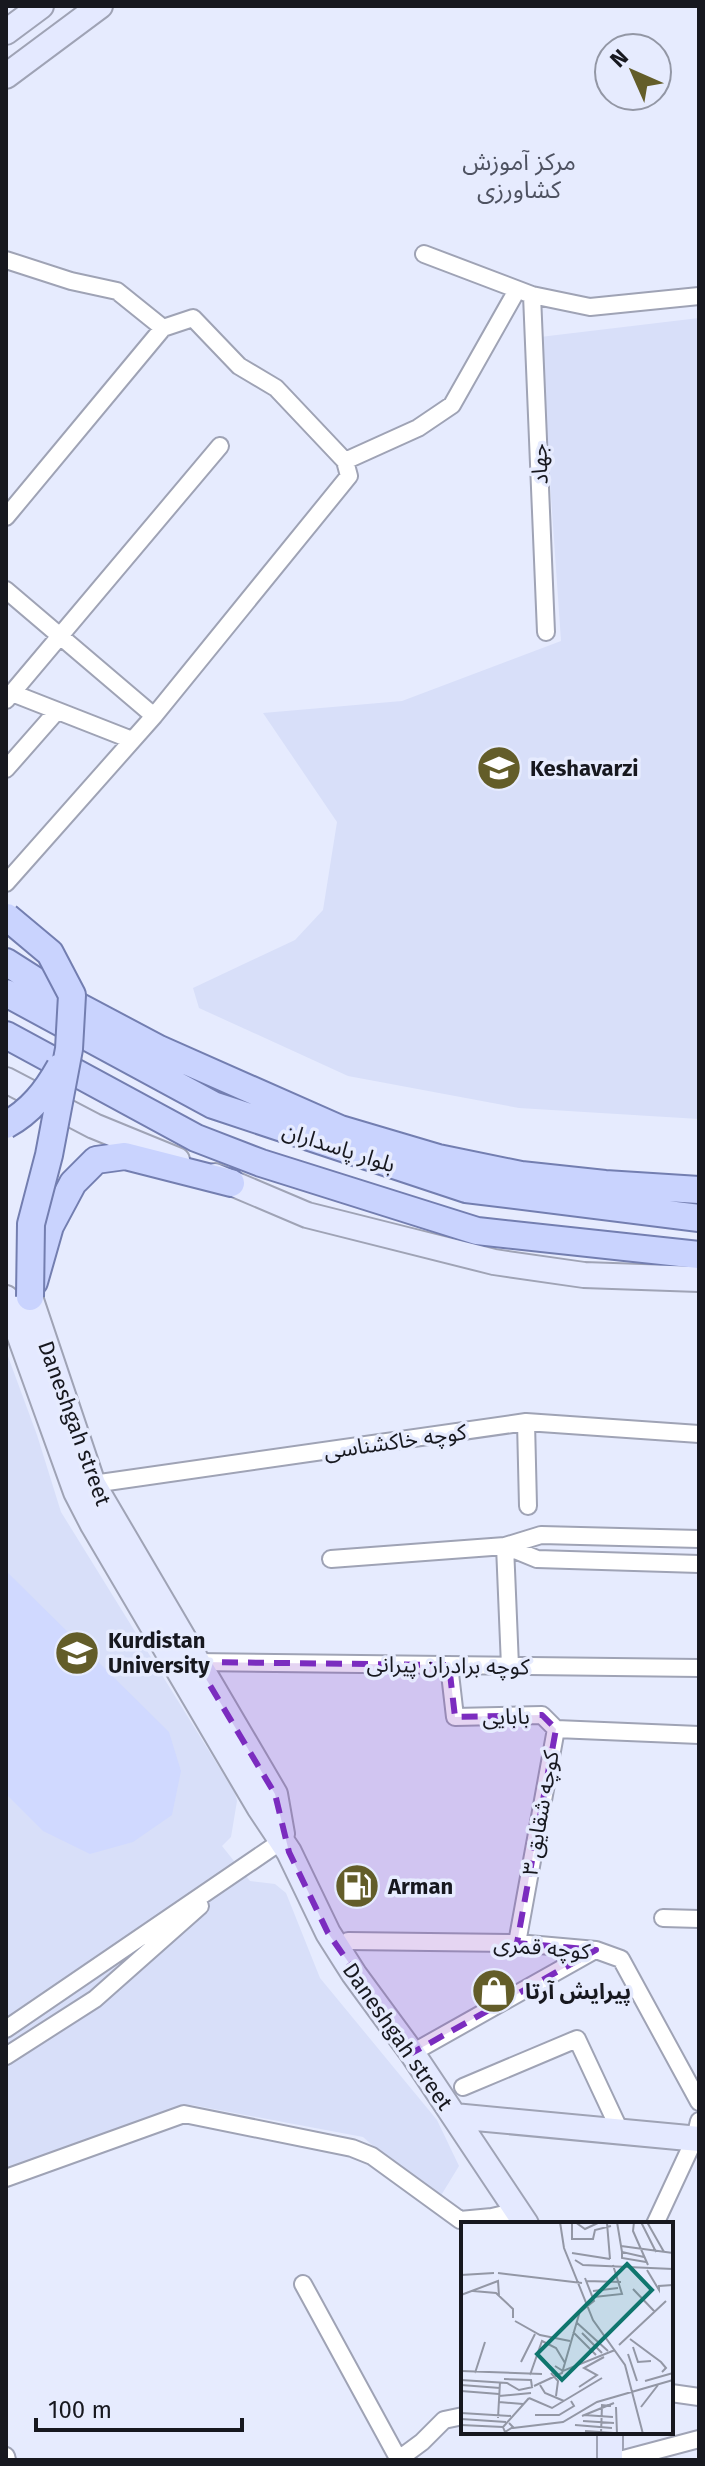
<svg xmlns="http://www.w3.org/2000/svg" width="705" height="2466" viewBox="0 0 705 2466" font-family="'Fira Sans','Noto Sans Arabic',sans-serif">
<rect width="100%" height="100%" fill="#e6ebfe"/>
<path fill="#d8dff9" d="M 699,318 L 699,1119 L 519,1108 L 348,1076 L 199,1008 L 193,988 L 295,940 L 323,910 L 337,822 L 263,713 L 402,701 L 561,641 L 540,337 Z
M 6,1351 L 37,1435 L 61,1512 L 235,1793 L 237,1801 L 231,1837 L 222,1846 L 250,1881 L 275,1884 L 286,1893 L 320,1978 L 437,2120 L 459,2166 L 437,2202 L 363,2137 L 192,2105 L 6,2168 Z"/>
<path fill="#d0d9ff" d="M 6,1571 L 169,1732 L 181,1771 L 172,1815 L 133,1842 L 90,1854 L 43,1831 L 6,1794 Z"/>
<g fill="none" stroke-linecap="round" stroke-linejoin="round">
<g stroke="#9fa3b5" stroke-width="20">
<path id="street" d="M 424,254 L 532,295 L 590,307 L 699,296
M 6,260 L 71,281 L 117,291 L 163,328
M 532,295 L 546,632
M 345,461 L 418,428 L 452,405 L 517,290
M 6,517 L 163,328 L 193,318 L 239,366 L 276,388 L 345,461 L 349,476 L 154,716 L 6,883
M 6,590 L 154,716
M 12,693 L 132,740
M 6,700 L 220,446
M 6,769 L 57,711
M 526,1422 L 528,1506
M 93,1484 L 526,1422 L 699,1434
M 505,1546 L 537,1559 L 699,1564
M 505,1546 L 510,1666
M 331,1559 L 505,1546 L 541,1535 L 699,1539
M 196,1662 L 699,1668
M 449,1665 L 455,1717 L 542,1715 L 556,1729
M 663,1918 L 699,1919
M 348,1941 L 517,1943 L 596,1950 L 621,1959 L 699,2102
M 517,1943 L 556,1729 L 699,1735
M 6,2029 L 283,1840
M 412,2053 L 595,1950
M 6,2056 L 95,1999 L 200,1906
M 463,2087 L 577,2039 L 621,2133
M 6,2178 L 184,2114 L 352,2148 L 372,2156 L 460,2220 L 492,2217 L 517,2211
M 655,2224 L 695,2138 L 699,2121
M 303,2284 L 399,2460
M 671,2393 L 699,2397
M 6,2456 L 7,2460
M 399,2459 L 422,2442 L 444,2420 L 463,2416
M 620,2460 L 699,2439"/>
</g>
<g stroke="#9fa3b5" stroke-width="28">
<path id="secondary" d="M 6,32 L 41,6
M 6,76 L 100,6
M 6,1080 L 94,1126 L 177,1160
M 215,1176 L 307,1215 L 494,1262 L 584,1275 L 699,1279
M 30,1297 L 93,1484 L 275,1794 L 282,1834
M 6,1298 L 76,1492 L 93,1525 L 259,1807 L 289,1852 L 328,1933 L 354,1974 L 412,2053 L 526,2224
M 454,2116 L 699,2139
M 610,2460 L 610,2432"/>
</g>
<g stroke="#737eb0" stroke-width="30">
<path id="primary" d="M 6,962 L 61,997 L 159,1049 L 340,1129 L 438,1158 L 521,1175 L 605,1184 L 699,1190
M 6,993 L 213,1105 L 466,1189 L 699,1218
M 6,1035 L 196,1138 L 261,1163 L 477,1231 L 699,1255
M 34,1282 L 50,1226 L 73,1183 L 96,1160 L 125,1156 L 231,1183"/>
</g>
<use href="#street" stroke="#fff" stroke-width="16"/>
<use href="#secondary" stroke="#e4e9ff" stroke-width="24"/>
<use href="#primary" stroke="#c9d3fe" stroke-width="26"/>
<g stroke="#737eb0" stroke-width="30" stroke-linecap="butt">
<path id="primary-bridge" d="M 7,917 L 50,953 L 72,995 L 69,1049 L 49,1155 L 31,1224 L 30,1297
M 6,1125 C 31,1111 46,1092 60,1067"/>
</g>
<use href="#primary-bridge" stroke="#c9d3fe" stroke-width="26"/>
</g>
<path fill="#7b2cbf" fill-opacity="0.2" stroke="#7b2cbf" stroke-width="6" stroke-dasharray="16 10" stroke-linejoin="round" d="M 196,1662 L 449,1665 L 455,1717 L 542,1715 L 556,1729 L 517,1943 L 596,1950 L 412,2053 L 328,1933 L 289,1852 L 275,1794 Z"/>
<defs>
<g id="university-disc" transform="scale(2.3)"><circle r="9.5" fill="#635d29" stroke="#e6ebfe"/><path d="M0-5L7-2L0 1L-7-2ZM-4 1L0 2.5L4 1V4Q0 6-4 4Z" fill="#fff"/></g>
<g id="fuel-disc" transform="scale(2.3)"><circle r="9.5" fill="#635d29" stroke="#e6ebfe"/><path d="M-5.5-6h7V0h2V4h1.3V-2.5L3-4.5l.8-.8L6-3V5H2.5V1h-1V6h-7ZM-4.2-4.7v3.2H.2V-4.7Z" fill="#fff"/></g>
<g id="shop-disc" transform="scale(2.3)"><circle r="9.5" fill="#635d29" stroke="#e6ebfe"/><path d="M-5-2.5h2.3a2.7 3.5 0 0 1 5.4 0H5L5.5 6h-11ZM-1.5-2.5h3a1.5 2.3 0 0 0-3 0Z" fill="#fff"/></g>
</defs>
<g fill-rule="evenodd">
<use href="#university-disc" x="499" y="768"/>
<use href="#university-disc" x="77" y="1653"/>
<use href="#fuel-disc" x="357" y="1886"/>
<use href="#shop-disc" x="494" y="1991"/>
</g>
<g text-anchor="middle" stroke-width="7" stroke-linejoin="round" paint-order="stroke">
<g font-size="22" fill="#17181f" stroke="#e6ebfe">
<text transform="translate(539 464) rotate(-92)" y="8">جهاد</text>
<text transform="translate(339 1147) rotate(18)" y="8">بلوار پاسداران</text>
<text transform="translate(75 1423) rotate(70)" y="8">Daneshgah street</text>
<text transform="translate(395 1441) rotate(-8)" y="8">کوچه خاکشناسی</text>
<text transform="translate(448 1665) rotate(1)" y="8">کوچه برادران پیرانی</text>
<text transform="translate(506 1716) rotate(-1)" y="8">بابایی</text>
<text transform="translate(540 1813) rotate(-80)" y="8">کوچه شقایق ۳</text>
<text transform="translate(542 1947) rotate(5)" y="8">کوچه قمری</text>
<text transform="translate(398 2036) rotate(55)" y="8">Daneshgah street</text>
</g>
<g font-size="22" font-weight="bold" fill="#17181f" stroke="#e6ebfe" text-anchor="start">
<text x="530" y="776">Keshavarzi</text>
<text x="108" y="1648">Kurdistan<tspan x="108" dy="25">University</tspan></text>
<text x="388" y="1894">Arman</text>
<text x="525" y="1999">پیرایش آرتا</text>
</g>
<g font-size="24" fill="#4e5261" stroke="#e6ebfe">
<text x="519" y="170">مرکز آموزش<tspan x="519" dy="28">کشاورزی</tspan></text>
</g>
</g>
<g transform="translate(461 2222)">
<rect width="212" height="212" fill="#e6ebfe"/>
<path fill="none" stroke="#9397a5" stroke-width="2" d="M 99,0 L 103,26 L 132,98 L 164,143 L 182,212M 111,0 L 111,17 L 132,17 L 134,8 L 150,4M 114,0 L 124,7 L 139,0M 156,0 L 161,30 L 183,35M 173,0 L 172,9 L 187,43M 180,0 L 195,30M 186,0 L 203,30M 146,1 L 149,37M 160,24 L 212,31M 161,30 L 161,36 L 185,40M 111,31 L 149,37M 114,38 L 122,43 L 212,47M 186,48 L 198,68 L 198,64 L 212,63M 37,51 L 121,61M 0,53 L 33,51M 125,59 L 160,60M 172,67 L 194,90M 12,69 L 35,71 L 52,87 L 52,96M 132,69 L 157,66M 0,73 L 37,59 L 38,74M 133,75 L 161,72 L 152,43M 119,90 L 133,79 L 124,56M 54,99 L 79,113 L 109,119M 115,100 L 147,129M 112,110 L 135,133M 121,111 L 141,131M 169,117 L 200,140 L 205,146 L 201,150M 158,123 L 205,79M 172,125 L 177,140 L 190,139M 167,132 L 176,159M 60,140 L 74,112M 94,144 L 102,149 L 154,128M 0,149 L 81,152M 14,151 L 24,120M 90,151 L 97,159 L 95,174M 69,153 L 81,119 L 95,126 L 104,141M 43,157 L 70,158 L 71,165M 0,158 L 46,161 L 58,168 L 72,165M 184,159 L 212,151M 0,163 L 39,166M 79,163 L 84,171 L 103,179M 73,164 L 101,151 L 119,89M 118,165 L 136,153 L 123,146 L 143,135M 0,169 L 38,172M 38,174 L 70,171M 68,176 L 91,186 L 141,156M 38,180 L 62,182M 155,185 L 156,212M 180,185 L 197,163M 0,191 L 50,194M 74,193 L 98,193 L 113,184 L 110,179M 123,193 L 152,195M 121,194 L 153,181M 37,196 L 39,160M 0,197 L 45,200M 122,199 L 153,201M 48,201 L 52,205 L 44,210 L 42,205 L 68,176M 0,203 L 42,205M 114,203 L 151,206M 52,206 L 102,200 L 136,180 L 212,158M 124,209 L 153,211M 140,212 L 141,183 L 150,184"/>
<path fill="#0f766e" fill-opacity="0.15" stroke="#0f766e" stroke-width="4" d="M 166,42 L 191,68 L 101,158 L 76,132 Z"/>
<rect width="212" height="212" fill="none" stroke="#17181f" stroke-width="4"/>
</g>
<rect width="705" height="2466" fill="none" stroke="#17181f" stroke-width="16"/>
<g transform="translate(633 72) rotate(315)"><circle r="38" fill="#e6ebfe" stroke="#9397a5" stroke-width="2"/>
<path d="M0-6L14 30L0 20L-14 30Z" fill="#635d29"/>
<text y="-12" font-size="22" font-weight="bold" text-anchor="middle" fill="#17181f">N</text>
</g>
<path d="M36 2418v12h206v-12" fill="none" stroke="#17181f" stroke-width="4"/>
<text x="48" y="2418" font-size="24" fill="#17181f" stroke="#e6ebfe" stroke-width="6" paint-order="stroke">100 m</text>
</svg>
